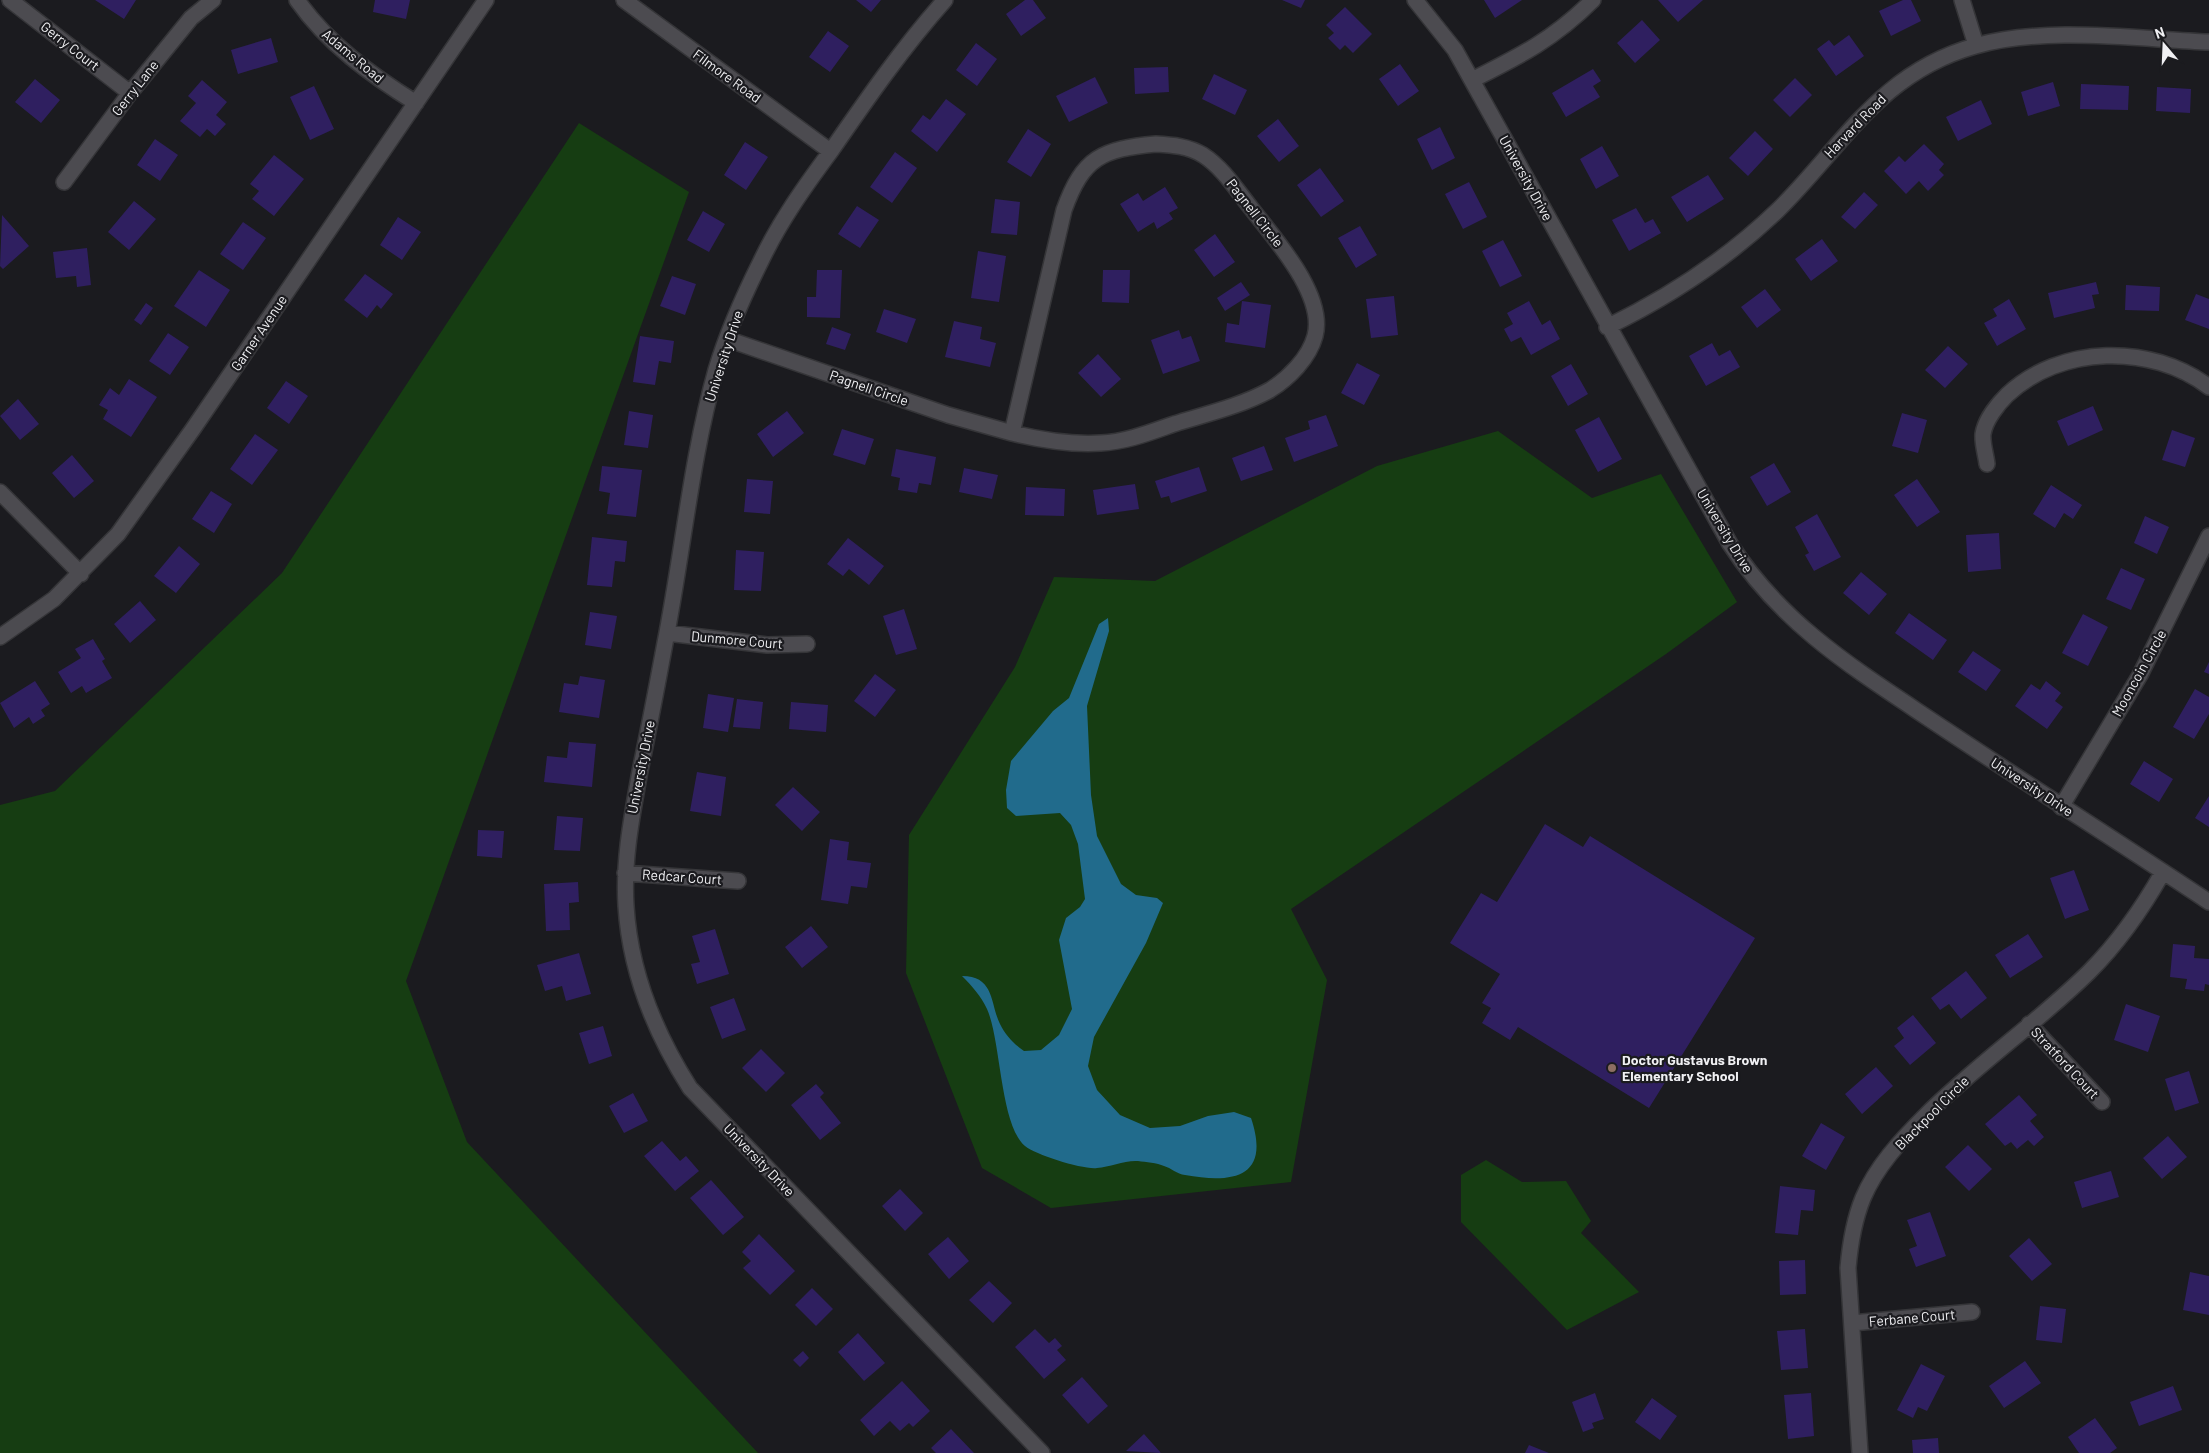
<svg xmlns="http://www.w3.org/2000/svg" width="2209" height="1453" viewBox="0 0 2209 1453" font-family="Barlow,sans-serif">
<rect width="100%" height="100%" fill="#1b1b1f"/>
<path fill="#163d12" d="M 579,123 L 689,192 L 406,981 L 467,1142 L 758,1453 L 0,1453 L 0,805 L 55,791 L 282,573 Z
M 1498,431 L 1592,498 L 1661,474 L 1737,602 L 1666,654 L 1291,909 L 1327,980 L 1291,1182 L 1051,1208 L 982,1168 L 906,973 L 909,835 L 1015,667 L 1054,577 L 1155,581 L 1377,466 Z
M 1486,1160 L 1522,1182 L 1566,1181 L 1591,1221 L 1581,1233 L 1639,1292 L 1567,1330 L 1461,1222 L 1461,1175 Z"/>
<path fill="#216b8c" d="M 1108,618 L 1109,631 L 1087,706 L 1091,795 L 1097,836 L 1121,884 L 1136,895 L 1157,898 L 1163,903 L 1146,943 L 1094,1037 L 1088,1066 L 1097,1090 L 1120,1115 L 1150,1128 L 1180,1126 L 1208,1116 L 1234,1112 L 1251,1118 C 1271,1177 1234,1184 1185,1175 C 1177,1174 1171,1168 1164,1166 C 1157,1163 1146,1162 1138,1161 C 1125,1160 1110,1167 1097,1168 C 1084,1170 1036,1155 1025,1146 C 1000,1125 1001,1040 987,1009 C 981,996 972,986 962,976 C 995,976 990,1004 1000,1024 C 1006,1036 1014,1044 1024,1051 L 1041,1050 L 1059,1035 L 1072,1009 L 1059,940 L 1066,918 L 1080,907 L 1085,899 L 1078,844 L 1071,825 L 1060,813 L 1016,816 L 1007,808 L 1006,790 L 1011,761 L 1053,711 L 1069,698 L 1099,624 Z"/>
<path fill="#2f1f60" d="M 95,0 L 136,0 L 124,19 Z
M 375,0 L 410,0 L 406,19 L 373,12 Z
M 856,0 L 881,0 L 871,12 Z
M 1025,0 L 1033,0 L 1046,18 L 1021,36 L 1006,14 Z
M 1282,0 L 1305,0 L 1301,8 Z
M 1484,0 L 1522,0 L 1495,18 Z
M 1658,0 L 1703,0 L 1678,22 Z
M 1903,0 L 1911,0 L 1921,21 L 1891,36 L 1879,11 Z
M 1345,7 L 1372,34 L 1353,53 L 1345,45 L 1340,50 L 1328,38 L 1334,33 L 1326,25 Z
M 1642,20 L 1660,40 L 1635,63 L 1617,43 Z
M 828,31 L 849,46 L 830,72 L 809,57 Z
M 1849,35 L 1864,56 L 1836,76 L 1817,49 L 1829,40 L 1834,46 Z
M 271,38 L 278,62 L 238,74 L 231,50 Z
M 976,43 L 997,59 L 977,86 L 956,70 Z
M 1400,64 L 1419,91 L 1398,106 L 1379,79 Z
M 1168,67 L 1169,92 L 1135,94 L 1134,68 Z
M 1593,69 L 1601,81 L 1593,86 L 1600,97 L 1566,117 L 1552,93 Z
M 1214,74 L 1247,90 L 1235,115 L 1202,99 Z
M 1095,77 L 1108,103 L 1069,122 L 1056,96 Z
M 1795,78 L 1812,95 L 1790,117 L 1773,100 Z
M 35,79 L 60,100 L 41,123 L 15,102 Z
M 202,80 L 227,102 L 216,115 L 226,124 L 215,136 L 207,129 L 200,137 L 180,121 L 196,103 L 188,96 Z
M 2053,82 L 2060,106 L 2028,116 L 2021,92 Z
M 2081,84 L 2129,86 L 2128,110 L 2080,109 Z
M 314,86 L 334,129 L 310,140 L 290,97 Z
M 2157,87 L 2191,89 L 2190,113 L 2156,111 Z
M 946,99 L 966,114 L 937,152 L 911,131 L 923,115 L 930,120 Z
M 1981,100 L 1992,124 L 1958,141 L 1946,117 Z
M 1278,119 L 1299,146 L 1279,162 L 1257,136 Z
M 1440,127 L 1455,158 L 1432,170 L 1417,139 Z
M 1028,129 L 1051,144 L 1031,177 L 1007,162 Z
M 1755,131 L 1773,149 L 1748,176 L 1729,158 Z
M 155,139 L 178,155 L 160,181 L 137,165 Z
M 745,142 L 768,157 L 746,190 L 724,175 Z
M 1924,144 L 1944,164 L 1939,170 L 1944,175 L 1928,191 L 1919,181 L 1906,194 L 1884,171 L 1899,156 L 1905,162 Z
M 1602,146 L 1619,176 L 1596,189 L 1580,159 Z
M 895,152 L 917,168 L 892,203 L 870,187 Z
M 274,155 L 304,179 L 274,216 L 252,199 L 259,191 L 250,184 Z
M 1320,168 L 1344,201 L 1321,217 L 1297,185 Z
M 1708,175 L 1724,199 L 1687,222 L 1671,197 Z
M 1469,182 L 1487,217 L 1463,229 L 1445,194 Z
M 1165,187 L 1178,208 L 1169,213 L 1173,219 L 1157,229 L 1154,222 L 1138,232 L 1120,204 L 1138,193 L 1143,201 Z
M 1864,192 L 1878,205 L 1855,229 L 1841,217 Z
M 995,199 L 1020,202 L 1017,235 L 991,233 Z
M 134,201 L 156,219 L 129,250 L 108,232 Z
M 857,206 L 879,220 L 860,248 L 838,234 Z
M 1636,208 L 1645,223 L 1653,219 L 1661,233 L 1629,251 L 1612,220 Z
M 703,211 L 725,224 L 709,252 L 687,240 Z
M 2,215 L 29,246 L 3,269 L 0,266 Z
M 398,217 L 421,232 L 402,260 L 380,245 Z
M 243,222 L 266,238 L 243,270 L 220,254 Z
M 1360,226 L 1377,255 L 1356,268 L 1338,238 Z
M 1215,234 L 1235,262 L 1214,277 L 1194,250 Z
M 1822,239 L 1838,261 L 1811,281 L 1795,259 Z
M 1503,240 L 1522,276 L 1500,287 L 1482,251 Z
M 87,248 L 91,285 L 77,287 L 76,276 L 56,278 L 53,252 Z
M 978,251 L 1006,256 L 999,302 L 971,298 Z
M 199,270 L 230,290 L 206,327 L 174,306 Z
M 817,270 L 842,270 L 840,318 L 807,317 L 807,297 L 816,297 Z
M 1103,270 L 1130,270 L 1129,303 L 1102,302 Z
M 365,274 L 393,294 L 381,309 L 377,305 L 367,318 L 344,300 Z
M 672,276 L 696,284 L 685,315 L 660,306 Z
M 1241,282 L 1250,295 L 1225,311 L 1217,298 Z
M 2096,282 L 2099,294 L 2092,295 L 2095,308 L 2054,318 L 2048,293 Z
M 2126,285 L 2160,287 L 2159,311 L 2125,310 Z
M 1765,289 L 1781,310 L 1757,328 L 1741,307 Z
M 2196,294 L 2209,299 L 2209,329 L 2185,320 Z
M 1394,296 L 1398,335 L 1371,338 L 1366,299 Z
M 2009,299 L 2026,329 L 1997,346 L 1984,323 L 1997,316 L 1993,309 Z
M 1242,301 L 1271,305 L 1265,348 L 1225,342 L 1227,323 L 1239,325 Z
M 1529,301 L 1542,325 L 1550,320 L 1560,339 L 1531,355 L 1521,337 L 1511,342 L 1504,329 L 1513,324 L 1507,313 Z
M 146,303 L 153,308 L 141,325 L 134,320 Z
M 884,309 L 916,319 L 907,343 L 876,332 Z
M 954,321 L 982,327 L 980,339 L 996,343 L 990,367 L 945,357 Z
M 832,327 L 851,334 L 845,350 L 826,344 Z
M 1179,330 L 1182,339 L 1191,336 L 1200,361 L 1163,374 L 1151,340 Z
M 168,333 L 189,347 L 170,375 L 149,361 Z
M 640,336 L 674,341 L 671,363 L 659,361 L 655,385 L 633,382 Z
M 1712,343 L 1719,356 L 1730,350 L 1740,367 L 1706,386 L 1689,356 Z
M 1948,346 L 1968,364 L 1945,388 L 1925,370 Z
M 1098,354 L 1121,379 L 1101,397 L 1078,373 Z
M 1357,363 L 1380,375 L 1364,405 L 1341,393 Z
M 1571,364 L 1588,394 L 1568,406 L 1551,376 Z
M 129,379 L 157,397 L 131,437 L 103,419 L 108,410 L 99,405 L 110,388 L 119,395 Z
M 286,381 L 308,396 L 289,424 L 267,408 Z
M 18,399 L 39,424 L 20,440 L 0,416 Z
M 2093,406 L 2103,430 L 2068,446 L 2057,421 Z
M 629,411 L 653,415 L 648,448 L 624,445 Z
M 787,411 L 804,433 L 773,457 L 757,434 Z
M 1902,413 L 1927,420 L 1918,453 L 1892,446 Z
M 1326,415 L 1338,446 L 1294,462 L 1285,438 L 1310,429 L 1308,421 Z
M 1599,417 L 1622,459 L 1598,472 L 1575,430 Z
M 842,429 L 874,439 L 865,465 L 833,455 Z
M 2172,430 L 2195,438 L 2185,467 L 2162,460 Z
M 255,434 L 278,450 L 252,485 L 230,469 Z
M 1264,446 L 1273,470 L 1241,481 L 1232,458 Z
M 896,449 L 936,457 L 931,485 L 919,483 L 917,493 L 898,490 L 900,478 L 891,476 Z
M 72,455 L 94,481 L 74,498 L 52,473 Z
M 1774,463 L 1791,492 L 1767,506 L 1750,477 Z
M 602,466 L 642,470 L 636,517 L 607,514 L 610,493 L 599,491 Z
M 1199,467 L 1207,491 L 1171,503 L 1169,496 L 1161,498 L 1155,481 Z
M 964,468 L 998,475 L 992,499 L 959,492 Z
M 747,479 L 773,481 L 770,514 L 744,512 Z
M 1917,479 L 1940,512 L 1917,527 L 1894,495 Z
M 1135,484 L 1139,509 L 1097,515 L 1093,490 Z
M 2051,485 L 2082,505 L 2073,519 L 2064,513 L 2055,528 L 2033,514 Z
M 1026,487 L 1065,489 L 1064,516 L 1025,515 Z
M 211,491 L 232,504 L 214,533 L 192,519 Z
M 1817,514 L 1841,557 L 1814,571 L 1805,555 L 1809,553 L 1795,527 Z
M 2145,516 L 2169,527 L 2157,554 L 2134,543 Z
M 1999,533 L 2001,569 L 1968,572 L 1966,535 Z
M 592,537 L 627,541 L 625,562 L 615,561 L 612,587 L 587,585 Z
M 848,538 L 884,566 L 869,585 L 849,569 L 843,576 L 827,564 Z
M 179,546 L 200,564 L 176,593 L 154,576 Z
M 736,550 L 764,552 L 761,591 L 734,590 Z
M 2121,568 L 2145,579 L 2131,610 L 2106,599 Z
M 1861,572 L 1887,594 L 1869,615 L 1843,593 Z
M 140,601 L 156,620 L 130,643 L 114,624 Z
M 904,609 L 917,649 L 896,655 L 883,616 Z
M 590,612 L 617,616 L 611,649 L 585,645 Z
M 1909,613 L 1947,640 L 1933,660 L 1895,633 Z
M 2083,614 L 2108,627 L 2088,666 L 2062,653 Z
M 93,639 L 105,659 L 102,661 L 112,678 L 86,693 L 82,686 L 71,693 L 58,672 L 81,658 L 75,649 Z
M 1973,651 L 2001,670 L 1986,691 L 1958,672 Z
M 2209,662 L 2209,674 L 2204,672 Z
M 875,674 L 896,690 L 875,717 L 854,701 Z
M 580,676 L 605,680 L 599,718 L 559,712 L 564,683 L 578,685 Z
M 35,681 L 50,704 L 41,710 L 45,716 L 33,724 L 29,717 L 14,728 L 0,703 Z
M 2046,681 L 2061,693 L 2055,701 L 2063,707 L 2047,729 L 2015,706 L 2031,684 L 2040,690 Z
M 2195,689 L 2209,697 L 2209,714 L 2194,739 L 2173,727 Z
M 708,694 L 734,698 L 728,732 L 703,728 Z
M 737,699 L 763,702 L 760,729 L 733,727 Z
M 791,702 L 828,705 L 826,732 L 789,729 Z
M 569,742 L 596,744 L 592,787 L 544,782 L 547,756 L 567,758 Z
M 2144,761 L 2173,779 L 2159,802 L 2130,784 Z
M 697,772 L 726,777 L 721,816 L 690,811 Z
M 793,787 L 820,812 L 802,831 L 775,805 Z
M 2209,796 L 2209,827 L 2195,818 Z
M 557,816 L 583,818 L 580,851 L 554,850 Z
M 1545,824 L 1583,847 L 1590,836 L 1755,938 L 1649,1108 L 1518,1027 L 1510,1040 L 1482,1023 L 1491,1008 L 1482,1003 L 1500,974 L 1450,943 L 1481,893 L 1497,902 Z
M 478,830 L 504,831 L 502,858 L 477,856 Z
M 830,839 L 849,842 L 847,860 L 871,863 L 867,888 L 851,886 L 848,904 L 821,900 Z
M 2074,870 L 2089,910 L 2065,919 L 2050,878 Z
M 578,882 L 579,902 L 569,903 L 570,930 L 546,931 L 544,884 Z
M 811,926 L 828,947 L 802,968 L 785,947 Z
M 715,929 L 729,974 L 697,984 L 691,964 L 700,962 L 692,936 Z
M 2028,934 L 2043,957 L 2010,978 L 1995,955 Z
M 2173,944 L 2195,946 L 2194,958 L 2209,959 L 2209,985 L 2205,984 L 2204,991 L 2185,989 L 2187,979 L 2170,977 Z
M 579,953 L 591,994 L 566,1001 L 562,986 L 545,991 L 537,965 Z
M 1966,971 L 1987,998 L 1961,1019 L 1949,1004 L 1940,1010 L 1931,998 Z
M 734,998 L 746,1030 L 722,1039 L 710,1007 Z
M 2126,1004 L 2160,1016 L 2148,1052 L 2114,1040 Z
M 1913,1015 L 1936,1043 L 1910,1065 L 1894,1046 L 1904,1038 L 1897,1028 Z
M 603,1026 L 612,1056 L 589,1064 L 579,1033 Z
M 761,1049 L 785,1073 L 766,1092 L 742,1068 Z
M 1876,1067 L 1893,1086 L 1862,1114 L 1845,1094 Z
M 2189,1071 L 2199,1103 L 2175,1111 L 2165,1079 Z
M 816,1084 L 824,1093 L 820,1097 L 841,1123 L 820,1140 L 791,1105 Z
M 633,1093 L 648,1121 L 624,1133 L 609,1106 Z
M 2019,1095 L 2037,1115 L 2030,1121 L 2044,1137 L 2034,1146 L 2028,1140 L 2017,1149 L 2011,1142 L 2005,1146 L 1985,1124 Z
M 1821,1123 L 1845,1137 L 1826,1170 L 1802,1156 Z
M 2168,1136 L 2187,1157 L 2162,1179 L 2143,1158 Z
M 662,1141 L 680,1161 L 686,1156 L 699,1171 L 675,1191 L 644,1156 Z
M 1968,1145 L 1992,1169 L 1969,1191 L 1945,1167 Z
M 2111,1171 L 2119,1197 L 2082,1208 L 2074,1182 Z
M 711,1180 L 744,1217 L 723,1235 L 690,1198 Z
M 1780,1186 L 1815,1190 L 1813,1211 L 1801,1210 L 1798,1235 L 1775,1233 Z
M 900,1189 L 923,1213 L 905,1231 L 882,1206 Z
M 1930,1212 L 1946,1256 L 1916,1267 L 1909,1249 L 1917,1246 L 1907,1220 Z
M 759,1234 L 795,1271 L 770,1295 L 743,1268 L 751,1261 L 742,1252 Z
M 948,1237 L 969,1261 L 949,1279 L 928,1254 Z
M 2029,1238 L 2052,1264 L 2032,1281 L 2009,1256 Z
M 1805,1260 L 1806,1294 L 1780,1295 L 1779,1261 Z
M 2190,1272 L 2209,1276 L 2209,1315 L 2183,1310 Z
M 989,1281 L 1012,1303 L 993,1323 L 969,1300 Z
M 812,1288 L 833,1309 L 816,1326 L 795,1305 Z
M 2040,1306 L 2066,1309 L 2062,1343 L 2036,1340 Z
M 1035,1329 L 1049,1343 L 1055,1338 L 1062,1346 L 1057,1350 L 1066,1360 L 1044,1379 L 1015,1347 Z
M 1805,1329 L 1808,1368 L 1781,1370 L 1777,1331 Z
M 858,1333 L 885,1363 L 864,1381 L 838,1352 Z
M 803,1351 L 809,1358 L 800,1367 L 793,1360 Z
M 2025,1361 L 2041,1383 L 2004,1408 L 1989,1386 Z
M 1921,1364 L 1945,1376 L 1927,1411 L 1918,1407 L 1913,1418 L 1897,1410 Z
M 1082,1377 L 1108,1406 L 1088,1424 L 1062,1395 Z
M 902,1381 L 930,1411 L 913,1427 L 909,1423 L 900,1431 L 890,1421 L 874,1436 L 860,1420 Z
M 2173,1386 L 2182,1410 L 2139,1426 L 2130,1402 Z
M 1595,1393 L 1604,1419 L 1592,1423 L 1594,1428 L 1583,1432 L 1572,1402 Z
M 1811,1393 L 1814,1436 L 1788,1439 L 1784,1395 Z
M 1652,1398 L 1677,1416 L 1660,1440 L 1635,1422 Z
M 2095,1418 L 2117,1448 L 2110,1453 L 2079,1453 L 2068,1437 Z
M 951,1429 L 974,1453 L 936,1453 L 931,1448 Z
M 1144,1434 L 1161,1453 L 1126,1451 Z
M 1938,1438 L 1939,1453 L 1913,1453 L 1912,1440 Z
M 1529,1445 L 1549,1453 L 1525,1453 Z"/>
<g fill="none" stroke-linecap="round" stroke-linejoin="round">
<g stroke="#353538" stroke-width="18">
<path id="street" d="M 10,0 L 130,93
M 297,0 C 328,44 371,75 416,103
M 624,0 L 830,151
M 945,0 C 903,47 867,99 831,151 C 805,186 780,221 761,261 C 744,295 727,333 716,370 C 691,459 683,552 665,643 C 657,686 649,728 640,771 C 632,816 623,860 626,906 C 630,971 655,1033 690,1088 L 1042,1453
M 1415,0 L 1455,50 L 1730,544 C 1785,629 1863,674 1946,730 C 2033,788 2122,844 2209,902
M 1962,0 L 1976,45
M 1472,80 C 1520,56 1554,39 1593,0
M 1156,144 C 1172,145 1188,146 1203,155 C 1223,168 1236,189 1251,208 C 1274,238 1326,295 1315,336 C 1309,358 1289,378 1270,390 C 1241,406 1206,414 1174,424 C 1151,432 1126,442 1101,443 C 1071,445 1041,440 1012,433 L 1064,210 C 1083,157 1102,149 1156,144 Z
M 64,182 L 130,93 L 191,18 L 213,0
M 1607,327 C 1671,296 1727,259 1778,210 C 1843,146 1879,73 1975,46 C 2043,26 2138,39 2209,42
M 727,339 L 948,415 L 1012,433
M 1987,464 C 1986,455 1982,443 1983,434 C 1985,420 1998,404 2007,395 C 2060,345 2151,343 2209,387
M 0,492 L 81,574
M 667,633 L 767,645 L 807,644
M 0,637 L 54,599 L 118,534 L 193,429 L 486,0
M 2061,807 L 2140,675 L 2209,536
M 625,873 L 738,881
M 2029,1024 L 2102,1102
M 1852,1323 L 1972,1312
M 1860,1453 L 1848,1268 C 1850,1245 1854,1220 1863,1198 C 1876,1167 1901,1140 1924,1117 C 1976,1065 2037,1023 2089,972 C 2120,941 2142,909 2163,872"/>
</g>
<use href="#street" stroke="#4c4b50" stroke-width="15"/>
</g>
<circle fill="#8d6e63" stroke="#1b1b1f" stroke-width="2" cx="1612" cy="1068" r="5"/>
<g text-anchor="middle" stroke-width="4.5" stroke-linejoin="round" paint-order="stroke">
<g font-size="14" fill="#f0f0f3" stroke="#1b1b1f">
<text transform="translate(70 46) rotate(38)" y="5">Gerry Court</text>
<text transform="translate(353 56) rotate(40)" y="5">Adams Road</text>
<text transform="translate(727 76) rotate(36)" y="5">Filmore Road</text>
<text transform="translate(135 88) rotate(-52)" y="5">Gerry Lane</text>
<text transform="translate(1855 126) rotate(-46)" y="5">Harvard Road</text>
<text transform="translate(1526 178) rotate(61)" y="5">University Drive</text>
<text transform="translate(1255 213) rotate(52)" y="5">Pagnell Circle</text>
<text transform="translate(259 333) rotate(-56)" y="5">Garner Avenue</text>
<text transform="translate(724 356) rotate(-72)" y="5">University Drive</text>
<text transform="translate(869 388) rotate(19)" y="5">Pagnell Circle</text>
<text transform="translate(1725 531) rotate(59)" y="5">University Drive</text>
<text transform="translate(737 640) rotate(5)" y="5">Dunmore Court</text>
<text transform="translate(2139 673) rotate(-61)" y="5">Mooncoin Circle</text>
<text transform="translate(641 767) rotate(-79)" y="5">University Drive</text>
<text transform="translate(2032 787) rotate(33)" y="5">University Drive</text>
<text transform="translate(682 877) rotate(4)" y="5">Redcar Court</text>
<text transform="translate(2065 1063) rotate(47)" y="5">Stratford Court</text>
<text transform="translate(1932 1113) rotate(-45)" y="5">Blackpool Circle</text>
<text transform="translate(759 1160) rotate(46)" y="5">University Drive</text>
<text transform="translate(1912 1318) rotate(-5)" y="5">Ferbane Court</text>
</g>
<g font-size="14" font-weight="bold" fill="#f0f0f3" stroke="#1b1b1f" text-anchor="start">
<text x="1622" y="1065">Doctor Gustavus Brown<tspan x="1622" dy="16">Elementary School</tspan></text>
</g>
</g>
<g transform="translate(2164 45) rotate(341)" stroke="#1b1b1f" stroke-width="4" paint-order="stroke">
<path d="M0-4L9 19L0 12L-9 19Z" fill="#f0f0f3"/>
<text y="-8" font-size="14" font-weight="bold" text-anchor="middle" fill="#f0f0f3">N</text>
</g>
</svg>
